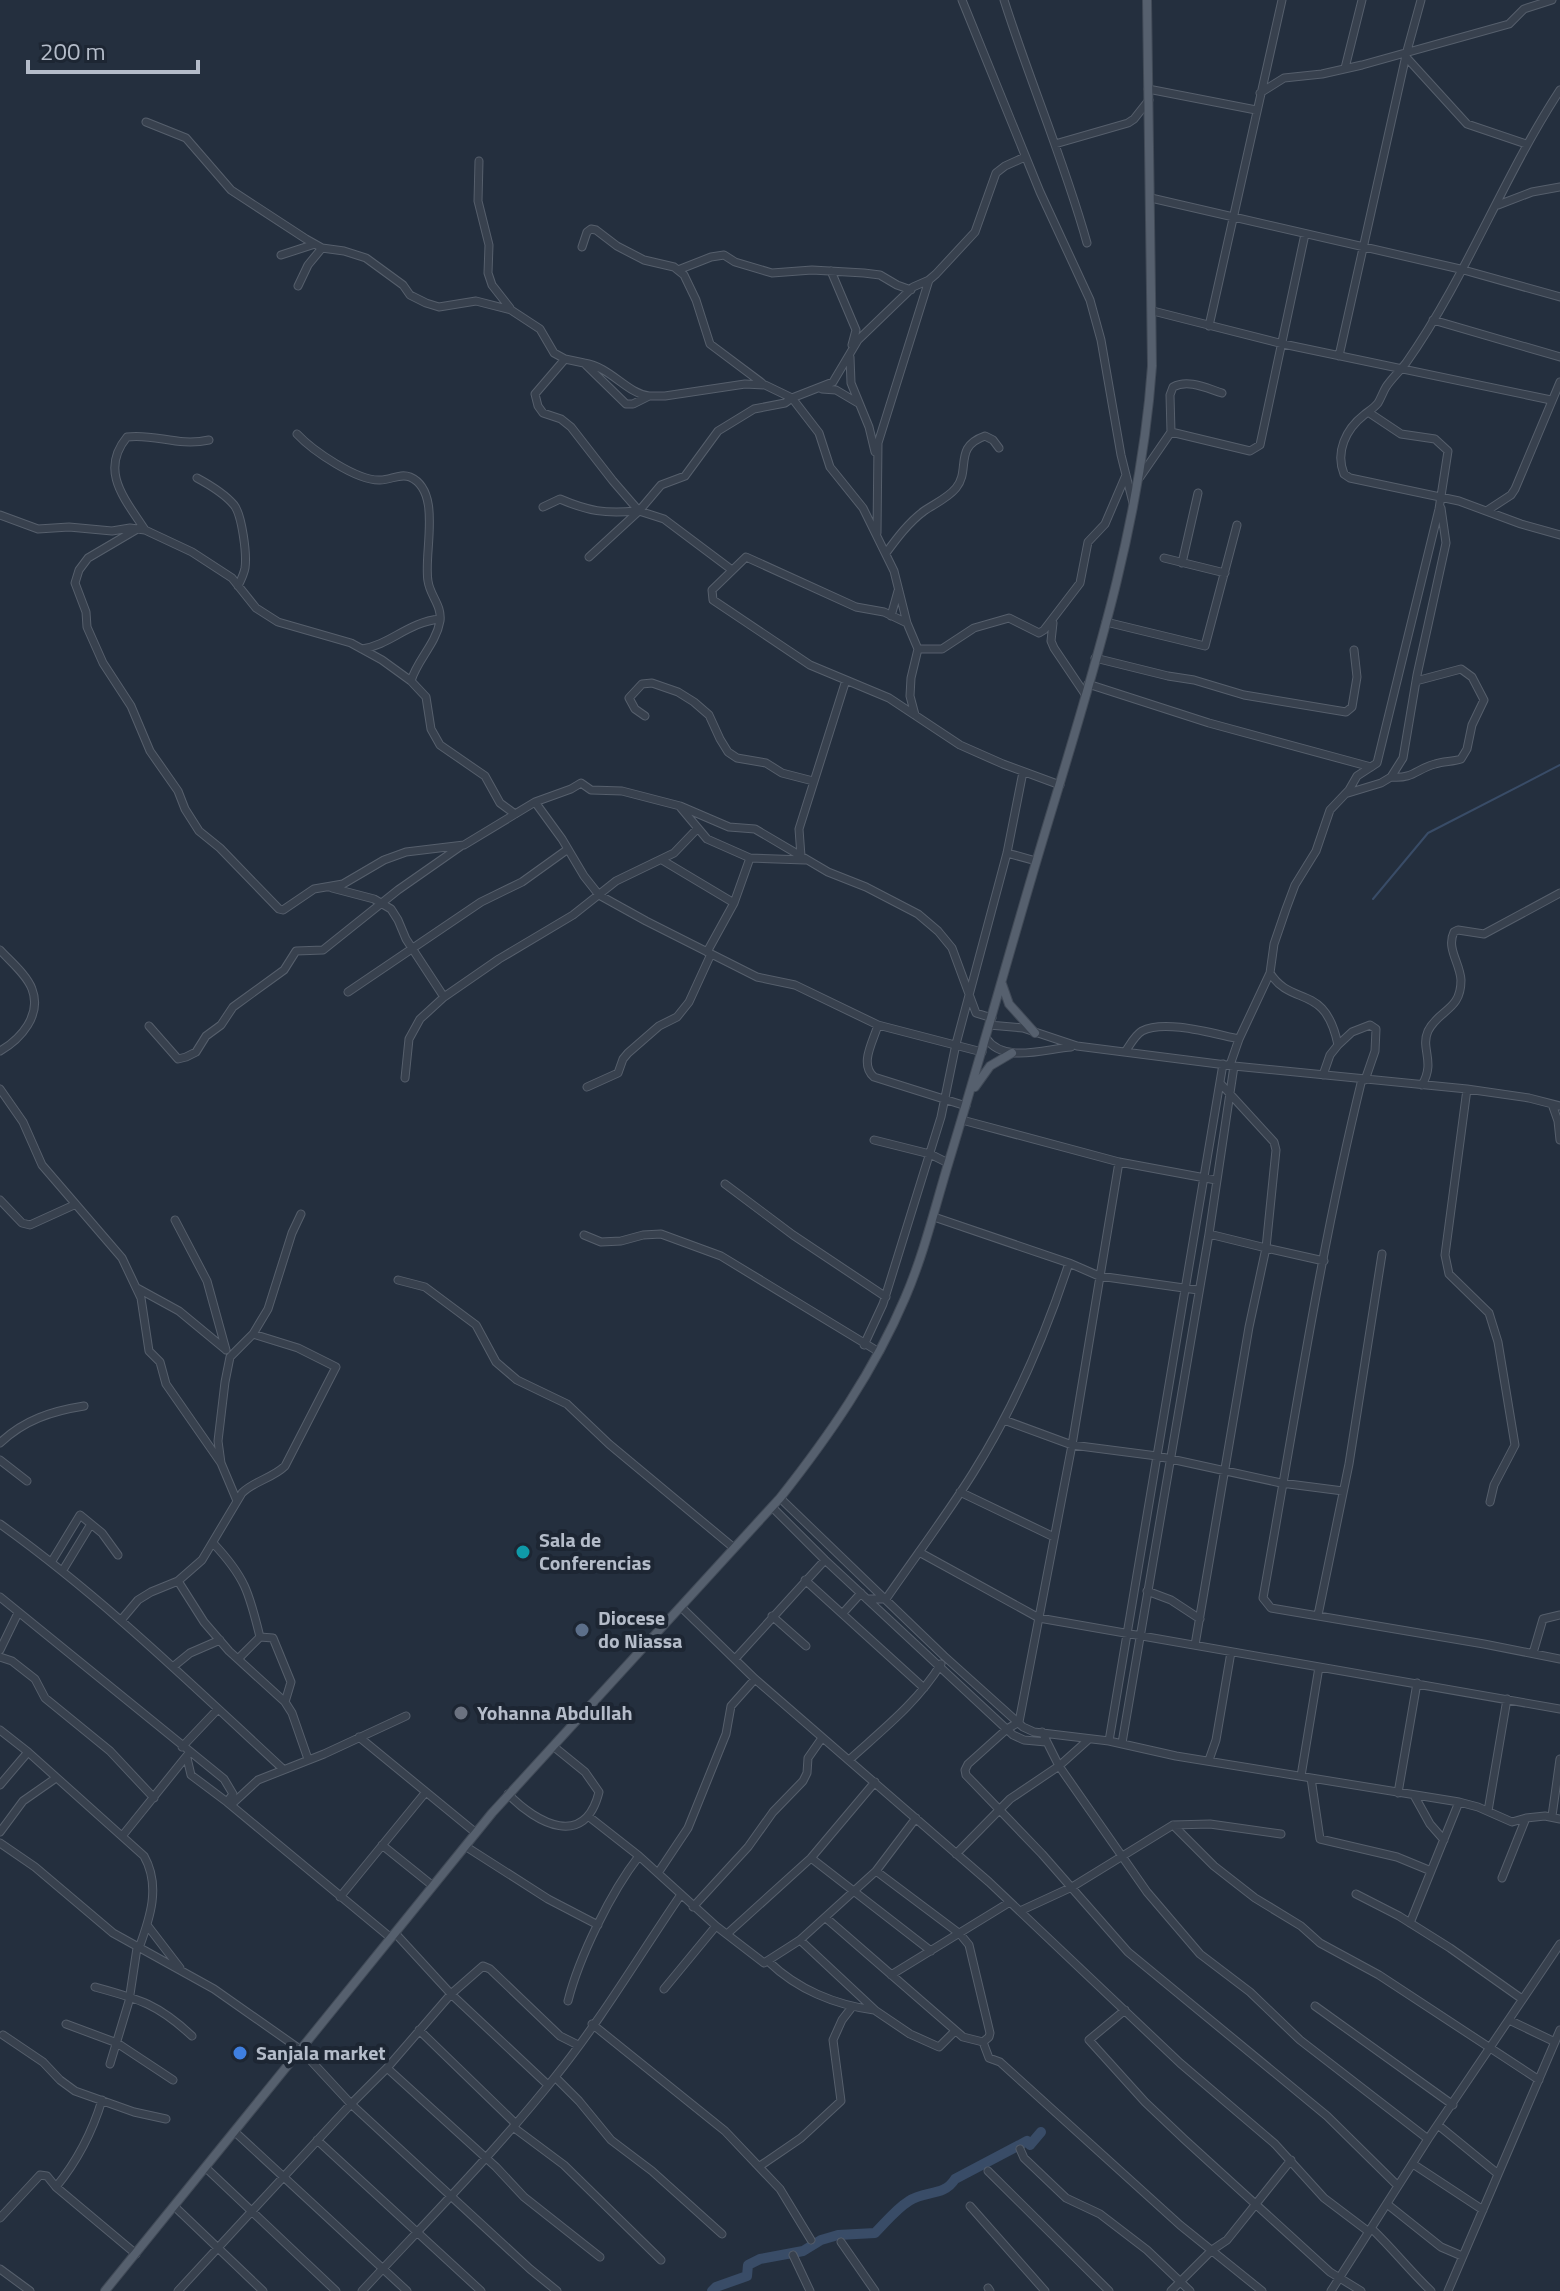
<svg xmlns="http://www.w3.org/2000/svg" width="1560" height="2291" viewBox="0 0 1560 2291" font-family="'Titillium Web',sans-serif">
<rect width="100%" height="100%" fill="#242f3e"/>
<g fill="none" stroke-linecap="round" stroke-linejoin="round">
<path stroke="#394c67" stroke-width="2" d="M 1373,899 L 1428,833 L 1560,765"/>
<path stroke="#394c67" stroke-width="10" d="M 712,2291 L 716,2287 L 747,2276 L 748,2265 L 760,2259 L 803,2251 L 821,2240 L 838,2235 L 875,2233 C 886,2222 896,2209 909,2201 C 924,2190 944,2197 955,2179 L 1027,2141 L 1030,2145 L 1041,2132"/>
<g stroke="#565f6c" stroke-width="9">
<path id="minor" d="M 962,0 L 1040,192 L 1090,300 L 1101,340 L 1121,455 L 1133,503
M 1004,0 C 1030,82 1064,160 1087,243
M 1406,57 L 1467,124 L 1526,144
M 1345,68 L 1362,0
M 1148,89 L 1256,110
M 1560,90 C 1503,177 1466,278 1406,363 C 1400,371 1392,378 1386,387 C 1383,392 1381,398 1378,403 C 1374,408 1369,411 1364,415 C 1346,429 1335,452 1344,474 L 1350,478 L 1459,501 L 1521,524 L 1560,535
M 1260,93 L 1284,78 L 1322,74 L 1362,65 L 1509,24 L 1524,9 L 1552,0
M 146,122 L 186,138 L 231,190 L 306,239 L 322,248 L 344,251 L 366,258 L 403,285 L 410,295 L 426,303 L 439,307 L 476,301 L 511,310 L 540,329 L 554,353 L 565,359
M 1055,144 L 1128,123 L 1134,119 L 1149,100
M 479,161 L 478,201 L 489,245 L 488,273 L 492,285 L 510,308
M 1151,198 L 1460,269 L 1560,297
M 1498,205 L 1532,192 L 1560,187
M 582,247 L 587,232 L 591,229 L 596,230 L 617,246 L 644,260 L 674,267 L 684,275 L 696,300 L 710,344 L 762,383
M 281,255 L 315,244
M 678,270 L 711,257 L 724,255 L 735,262 L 772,273 L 812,270 L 864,273 L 880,275 L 897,285 L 911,290
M 831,271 L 856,330 L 852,345
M 298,286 L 308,265 L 322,248
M 1153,311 L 1283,344 L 1551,400
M 1433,320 L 1560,357
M 1209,326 L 1282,0
M 1339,356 L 1407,51 L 1421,0
M 850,357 L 851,383 L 869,427 L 875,452
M 584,363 C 611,367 626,393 649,396
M 822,389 L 836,390 L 858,403
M 1171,432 L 1250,451 L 1260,445 L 1305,234
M 297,434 C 313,451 357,481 380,480 C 391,480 400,473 410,477 C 443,491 423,554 428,581 C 430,596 442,605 440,621 C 436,644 417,660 411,681
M 1140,477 L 1171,432 L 1170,395 L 1173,387 C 1188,379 1206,388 1222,393
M 197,478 C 210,485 224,493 234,505 C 242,515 247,554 245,568 C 244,574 241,580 238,586
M 543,507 L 560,499 C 588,511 605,514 636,511
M 1488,510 L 1511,495 L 1515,489 L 1560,382
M 0,515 L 38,529 L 69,527 L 112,531 L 130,528 L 145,530 L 192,552 L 232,578 L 256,608 L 278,622 L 351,643 L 382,660 L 411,681 L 426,697 L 431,729 L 440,745 L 485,776 L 500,803 L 515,814
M 139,528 L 88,558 L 79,570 L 75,583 L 86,612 L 87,627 L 103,663 L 131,706 L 150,751 L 178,791 L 185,809 L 199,831 L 220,848 L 279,909 L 283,910 L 314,889 L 343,884 L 384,860 L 406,852 L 464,845 L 535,802 L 562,839 L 584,876 L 599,895 L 646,921 L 757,977 L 795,985 L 878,1025 L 982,1052
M 145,530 C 125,499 99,471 127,437 C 155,433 177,447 209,440
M 877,533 L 878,443 L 929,280
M 886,553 C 897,538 909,522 924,511 C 934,504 948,498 956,488 C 971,470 953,447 985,436 L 993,440 L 999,448
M 589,557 L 639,511 L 661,485 L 685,476 L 718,431 L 754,409 L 785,403 L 792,398
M 1164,558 L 1225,573
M 1182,563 L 1198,493
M 732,570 L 664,519 L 639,511 L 613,481 L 571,427 L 561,419 L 543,413 L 538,406 L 535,394 L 565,359 L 584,363 L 626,404 L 633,404 L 649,396 L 665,396 L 745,384 L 765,385 L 792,398
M 891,616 L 898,591
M 1106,622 L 1205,646 L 1237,525
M 907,623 L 884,612 L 856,607 L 746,557 L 712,590 L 713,600 L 810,665 L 889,698 L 960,745 L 1003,764 L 1060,785
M 1053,623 L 1051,641 L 1054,648 L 1085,694
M 362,649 C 390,645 408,622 440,619
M 918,649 L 942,649 L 974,628 L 1009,618 L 1039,633 L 1044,630 L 1080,583 L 1088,542 L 1105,524 L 1126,475
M 1095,658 L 1168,676 L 1194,680 L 1244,695 L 1346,712 L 1352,707 L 1357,677 L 1354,650
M 1088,684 L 1209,723 L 1371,767
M 915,715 L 910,696 L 911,678 L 918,649 L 907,623 L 894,571 L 863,508 L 830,467 L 819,433 L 792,398 L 833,382 L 858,340 L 913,287 L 929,280 L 936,274 L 975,232 L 996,173 L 1005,166 L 1025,157
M 645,716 L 635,709 L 629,698 L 642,684 L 652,683 L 678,692 L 694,702 L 709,715 L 720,739 L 728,752 L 737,758 L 766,763 L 782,773 L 813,781
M 1391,777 C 1414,779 1416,769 1435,764 C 1444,761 1452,762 1461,759 L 1467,749 L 1472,725 L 1484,700 L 1472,677 L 1461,669 L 1416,681
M 1348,793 L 1381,783 L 1391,777 L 1403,758 L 1417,675 L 1446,543 L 1441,508
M 535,802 L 571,789 L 581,783 L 591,790 L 622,791 L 680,806 L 729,827 L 755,829 L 828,872 L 866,887 L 918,914 L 938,931 L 952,948 L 976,1013 L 992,1018
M 681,808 L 707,839 L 750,858 L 805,860
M 1007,853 L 1036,861
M 801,856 L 799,829 L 846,680
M 662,860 L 734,903
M 332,888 L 374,899 L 391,909 L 398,920 L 406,939 L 444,997
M 0,950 C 10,961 27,975 32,989 C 42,1015 21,1039 0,1051
M 707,952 L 734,903 L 750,858
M 1270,973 C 1292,1008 1325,982 1338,1045 L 1330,1055 L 1323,1075
M 348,992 L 481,902 L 522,882 L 568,849
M 878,1025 C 873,1042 859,1064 874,1077 L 966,1106
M 989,1025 L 1023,1028 L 1077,1046 L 1234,1066 L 1467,1089 L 1529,1098 L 1560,1106
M 149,1026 L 178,1059 L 186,1057 L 196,1052 L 206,1036 L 221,1025 L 233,1007 L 284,970 L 296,951 L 323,950 L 398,890 L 461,846
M 986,1038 C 1003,1064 1045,1049 1071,1047
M 1338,1045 L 1352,1032 L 1370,1025 L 1376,1029 L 1375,1051 L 1365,1080
M 1125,1052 C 1130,1045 1135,1035 1142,1031 C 1165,1019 1214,1034 1239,1039 L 1270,973 L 1274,944 L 1286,909 L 1295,885 L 1316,851 L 1330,810 L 1349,790 L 1357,776 L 1377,763 L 1439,509 L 1448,451 L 1435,439 L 1401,434 L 1368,412
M 1230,1065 L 1239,1039
M 405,1078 L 409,1039 L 420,1019 L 444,997 L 499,959 L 573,915 L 616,881 L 674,853 L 697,829
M 1362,1079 C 1320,1250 1294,1425 1263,1598 L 1271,1608 L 1484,1644 L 1560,1659
M 1220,1083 L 1274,1142 L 1276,1150 L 1266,1248 L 1324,1261
M 1422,1085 C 1436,1061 1420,1049 1428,1031 C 1439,1009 1461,1011 1461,980 C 1460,963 1446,948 1454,932 L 1458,930 L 1484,934 L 1560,893
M 587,1087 L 618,1073 L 623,1059 L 628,1053 L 659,1026 L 677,1017 L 689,1002 L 711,954
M 0,1089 L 23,1122 L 42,1165 L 122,1258 L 141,1298 L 149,1351 L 160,1362 L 166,1384 L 221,1463
M 1467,1089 L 1445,1255 L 1449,1274 L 1489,1313 L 1498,1342 L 1515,1445 L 1494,1485 L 1490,1502
M 1552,1104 L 1558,1121 L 1560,1140
M 962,1120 L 1119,1162 L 1216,1180
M 874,1140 L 930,1154 L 948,1163
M 1119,1162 L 1072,1445 L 1019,1722 L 1007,1729 L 968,1764 L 965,1770 L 966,1775 L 1042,1854 L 1128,1952 L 1327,2116 L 1398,2186
M 725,1184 L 793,1235 L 886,1297
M 0,1200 L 22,1223 L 30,1225 L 74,1205
M 934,1217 L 1069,1263 L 1099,1276 L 1198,1290
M 175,1220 L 207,1281 L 226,1350
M 584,1235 L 601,1242 L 621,1241 L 643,1235 L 661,1234 L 721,1256 L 879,1352
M 398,1280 L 425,1287 L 476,1325 L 496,1362 L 517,1380 L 567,1404 L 609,1444 L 734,1548
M 137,1288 L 179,1311 L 225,1349
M 864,1345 L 883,1304 L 941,1117 L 956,1044 L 1007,853 L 1023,772
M 1004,1420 L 1072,1445 L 1157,1456 L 1281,1483 L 1343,1491
M 0,1443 C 24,1420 52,1411 84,1406
M 0,1460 L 27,1481
M 960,1492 L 1054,1537
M 780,1498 L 944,1656 L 1023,1727 L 1034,1732 L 1109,1741 L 1176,1756 L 1459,1802 L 1478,1807 L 1512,1822 L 1526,1818
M 237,1501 L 221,1463 L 218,1441 L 225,1382 L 230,1357 L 253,1334 L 268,1309 L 292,1233 L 301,1214
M 772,1507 L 825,1560 L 1013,1735 L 1024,1740 L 1046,1742
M 0,1524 C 102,1597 191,1684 283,1769
M 213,1543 C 245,1577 249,1592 260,1637
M 919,1552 L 1039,1618 L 1560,1709
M 52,1561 L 80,1515 L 102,1533 L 118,1555
M 63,1570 L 91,1524
M 805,1580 L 924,1688
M 178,1581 L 204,1622 L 229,1651 L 285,1702 L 292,1713 L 308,1759
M 1147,1591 L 1171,1600 L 1200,1619
M 0,1597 L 224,1779 L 233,1794 L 227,1802 L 391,1938
M 867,1599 L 886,1599 C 915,1557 946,1516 973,1473 C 1014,1408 1045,1336 1069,1263
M 681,1607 L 755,1679 L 989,1882 L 1180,2063 L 1275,2144 L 1324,2198 L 1369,2232
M 843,1613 L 861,1593
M 1318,1615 L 1349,1464 L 1382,1254
M 772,1616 L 806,1646
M 122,1619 L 138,1600 L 151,1592 L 178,1581 L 202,1560 L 242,1493 C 254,1481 273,1478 285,1466 L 336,1367 L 298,1348 L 253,1334
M 1195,1645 L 1249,1327 L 1266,1248 L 1209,1234
M 0,1650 L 18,1613
M 1533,1653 L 1543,1619 L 1560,1615
M 0,1657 L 12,1661 L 35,1679 L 45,1698 L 110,1751 L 154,1798
M 239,1658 L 260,1637 L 273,1638 L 291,1682 L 285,1702
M 735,1659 L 825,1560
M 174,1666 L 190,1653 L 220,1640
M 0,1730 L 28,1752 L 144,1856 C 161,1886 150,1918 139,1948
M 1042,1732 L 1059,1766 L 1147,1892 L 1200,1954 L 1250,1992 L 1300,2040 L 1428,2139
M 359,1737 L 476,1833
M 1109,1741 L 1223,1064
M 1122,1743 L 1209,1234 L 1234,1066
M 182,1747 L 218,1709
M 187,1758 L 191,1775 L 227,1802
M 849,1760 C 882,1730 917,1703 941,1664
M 1209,1760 L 1216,1740 L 1231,1652
M 1301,1776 L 1319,1667
M 1311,1778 L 1320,1839 L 1397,1857 L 1431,1871
M 0,1785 L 28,1752
M 1398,1793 L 1417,1683
M 508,1794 C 537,1824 585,1849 599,1792 L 585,1772 L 553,1746
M 1415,1797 L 1430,1824 L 1444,1840
M 232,1804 L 258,1780 L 324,1754 L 406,1716
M 1488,1811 L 1507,1699
M 588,1816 L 639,1856 L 716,1926 L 764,1963 L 800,1940 L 876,1871 L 916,1818
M 1552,1816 L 1560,1759
M 1173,1825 L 1214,1866 L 1255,1898 L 1301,1926 L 1320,1943 L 1379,1975 L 1539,2080
M 0,1832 L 23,1801 L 56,1778
M 123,1835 L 189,1753
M 0,1843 L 35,1867 L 113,1933 L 214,1989 L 301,2050 L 351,2104 L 530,2269 L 557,2291
M 382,1845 L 433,1886
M 465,1846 L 548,1899 L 598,1925
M 956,1854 L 1010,1799 L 1059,1766 L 1088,1740
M 811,1858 L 931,1951
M 876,1871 L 960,1934 L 969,1945 L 990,2033 L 989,2037 L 983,2042 L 989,2058 L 1000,2062 L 1180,2225 L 1262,2291
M 658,1873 L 688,1828 L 726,1734 L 731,1706 L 755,1679
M 1502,1878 L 1526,1818 L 1545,1816 L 1560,1819
M 1356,1894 L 1399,1916 L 1450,1948 L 1522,1999
M 340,1897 L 425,1793
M 693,1907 L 748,1847 L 773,1812 L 803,1781 L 807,1773 L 808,1758 L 822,1738
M 1020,1911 L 1072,1887 L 1173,1825 L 1210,1824 L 1281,1834
M 826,1918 L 963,2037 L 983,2042
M 1410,1923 L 1459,1802
M 147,1925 L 180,1968
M 395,1933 L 451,1994 L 548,2085
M 727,1934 L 811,1858 L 875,1782
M 800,1940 L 876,2011 L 910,2034 L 939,2047 L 955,2031
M 769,1962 C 797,1989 835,2005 874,2010
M 891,1975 L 1010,1902
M 95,1987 C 139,1999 158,2004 192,2036
M 664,1989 L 716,1926
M 568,2001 C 579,1957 611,1892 639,1856
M 1315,2006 L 1453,2105
M 1125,2010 L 1089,2040 L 1145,2102 L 1184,2139 L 1330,2272 L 1361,2291
M 1509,2020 L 1555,2042
M 66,2024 L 117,2043 L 173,2080
M 592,2024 L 725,2131 L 780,2189 L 811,2240
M 419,2030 L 516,2124
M 3,2035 L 43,2062 L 60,2080 L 75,2091 L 134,2112 L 166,2119
M 110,2064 L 129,2001 L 137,1948
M 387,2068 L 496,2167 L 524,2197 L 600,2257
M 555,2077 L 579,2101 L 611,2140 L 652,2171 L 722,2234
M 102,2100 C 92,2133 78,2160 56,2187 L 136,2254
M 1438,2125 L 1498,2174
M 513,2127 L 564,2165 L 661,2260
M 235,2132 L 407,2291
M 317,2140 L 481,2291
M 1020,2149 L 1024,2158 L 1066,2198 L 1100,2214 L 1147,2250 L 1190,2291
M 1413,2164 L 1483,2210
M 760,2166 L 801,2138 L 841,2101 L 833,2040 L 842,2020 L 852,2007
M 206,2168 L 336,2291
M 988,2171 L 1109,2291
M 1387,2204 L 1441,2247 L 1462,2256
M 174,2206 L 263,2291
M 970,2206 L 1045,2291
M 0,2218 L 40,2175 L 47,2176 L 56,2187
M 1372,2229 C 1393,2249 1410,2271 1431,2291
M 841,2242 L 875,2291
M 793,2255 L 810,2291
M 0,2269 L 30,2291
M 988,2288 L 990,2291
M 178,2291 L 351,2104 L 387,2068 L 451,1994 L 483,1966 L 490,1969 L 560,2036 L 578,2045
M 362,2291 C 427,2221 495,2152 555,2077 C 601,2020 639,1956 680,1896
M 1171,2291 L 1212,2250 L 1227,2240 L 1291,2160
M 1331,2291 L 1428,2139 L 1560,1944
M 1448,2291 L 1560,2030"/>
</g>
<g stroke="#414a57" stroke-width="10">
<path id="major" d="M 1002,984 L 1009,1004 L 1035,1033
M 975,1087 L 990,1066 L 1012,1053
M 105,2291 L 492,1813 L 780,1498 C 829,1436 874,1371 905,1298 C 924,1254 935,1207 949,1161 C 978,1066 1004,971 1032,876 C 1081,709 1140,541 1152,366 L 1147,0"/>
</g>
<use href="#minor" stroke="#38414e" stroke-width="7"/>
<use href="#major" stroke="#56606e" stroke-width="8"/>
</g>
<circle fill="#0f9aa8" stroke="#1d2633" stroke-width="3" cx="523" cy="1552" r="8"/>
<circle fill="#5c6f8a" stroke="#1d2633" stroke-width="3" cx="582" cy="1630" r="8"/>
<circle fill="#6b7280" stroke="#1d2633" stroke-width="3" cx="461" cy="1713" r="8"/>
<circle fill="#3f7fe0" stroke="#1d2633" stroke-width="3" cx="240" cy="2053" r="8"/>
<g text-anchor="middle" stroke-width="8" stroke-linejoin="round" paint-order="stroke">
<g font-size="20" font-weight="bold" fill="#b4bcc9" stroke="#1d2633" text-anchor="start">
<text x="539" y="1547">Sala de<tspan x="539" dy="23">Conferencias</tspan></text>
<text x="598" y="1625">Diocese<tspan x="598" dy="23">do Niassa</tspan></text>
<text x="477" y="1720">Yohanna Abdullah</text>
<text x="256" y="2060">Sanjala market</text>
</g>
</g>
<path d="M28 60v12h170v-12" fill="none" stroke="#b4bcc9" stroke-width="4"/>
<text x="40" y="60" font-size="24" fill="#b4bcc9" stroke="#1d2633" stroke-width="6" paint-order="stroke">200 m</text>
</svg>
